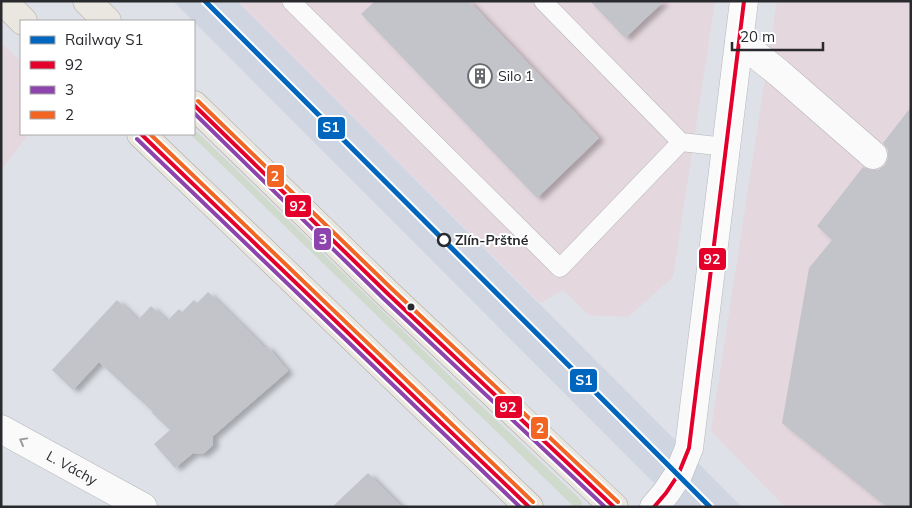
<svg xmlns="http://www.w3.org/2000/svg" width="912" height="508" viewBox="0 0 912 508" font-family="Mulish,sans-serif">
<defs>
<filter id="shadow"><feDropShadow dx="5.5" dy="3" stdDeviation="2.5" flood-color="#0004"/></filter>
</defs>
<rect width="100%" height="100%" fill="#dee1e7"/>
<path fill="#e4d7dd" d="M 237,1 L 715,1 L 673,277 L 628,317 L 589,315 L 563,290 L 540,303 Z
M 777,1 L 911,1 L 911,507 L 785,507 L 711,431 Z
M 1,43 L 21,61 L 21,134 L 29,134 L 1,170 Z"/>
<path fill="#cfd6e2" d="M 173,1 L 237,1 L 742,507 L 678,507 Z"/>
<path fill="#cfdacc" d="M 194,129 L 454,380 L 580,499 L 582,503 L 581,505 L 579,507 L 573,506 L 190,134 L 194,134 Z"/>
<path fill="#c3c4c9" filter="url(#shadow)" d="M 375,1 L 469,1 L 599,138 L 537,198 L 361,14 Z
M 590,1 L 664,1 L 625,38 Z
M 911,107 L 911,507 L 887,507 L 782,423 L 809,268 L 832,240 L 817,226 L 863,167 L 870,170 L 878,170 L 885,165 L 888,158 L 888,150 L 883,143 Z
M 208,292 L 265,348 L 267,346 L 288,371 L 213,436 L 213,445 L 203,454 L 193,453 L 175,468 L 154,444 L 170,430 L 152,413 L 153,412 L 99,362 L 73,390 L 52,370 L 117,300 L 138,320 L 151,306 L 167,321 L 179,309 L 182,312 L 194,300 L 197,303 Z
M 368,473 L 402,507 L 332,507 Z"/>
<g fill="none" stroke-linecap="round" stroke-linejoin="round">
<g stroke="#b4b6bb" stroke-width="19">
<path id="lane" d="M 291,1 L 560,268 L 681,142 L 726,147
M 543,1 L 681,142"/>
</g>
<g stroke="#b4b6bb" stroke-width="29">
<g id="street">
<path d="M 739,41 L 779,73 L 873,155"/>
<path id="s1" d="M 1,429 L 143,507"/>
<path d="M 654,507 L 666,493 L 678,475 L 689,448 L 744,1"/>
</g>
</g>
<g stroke="#aca79d" stroke-width="29">
<path id="primary" d="M 3,1 L 23,21
M 87,1 L 107,21
M 194,105 L 388,294 L 614,507
M 141,134 L 529,507"/>
</g>
<use href="#lane" stroke="#fafafb" stroke-width="18"/>
<use href="#street" stroke="#fafafb" stroke-width="28"/>
<use href="#primary" stroke="#eae7e1" stroke-width="28"/>
<g stroke="#fff" stroke-width="8">
<path id="bus-1" d="M 194,105 L 388,294 L 614,507
M 141,134 L 529,507
M 654,507 L 666,493 L 678,475 L 689,448 L 744,1"/>
</g>
<g stroke="#fff" stroke-width="8">
<path id="bus-2" d="M 194,113 L 384,299 L 605,507
M 137,139 L 520,507"/>
</g>
<g stroke="#fff" stroke-width="8">
<path id="bus-3" d="M 198,101 L 392,289 L 618,502
M 150,134 L 533,502"/>
</g>
<use href="#bus-1" stroke="#e4002b" stroke-width="4"/>
<use href="#bus-2" stroke="#8e44ad" stroke-width="4"/>
<use href="#bus-3" stroke="#f26522" stroke-width="4"/>
<g stroke="#fff" stroke-width="9">
<path id="rail-1" d="M 205,1 L 710,507"/>
</g>
<use href="#rail-1" stroke="#0065bd" stroke-width="5"/>
</g>
<defs><path id="oneway-chevron" d="M-2-3.5L2.5 0L-2 3.5" fill="none" stroke-width="1.6" stroke-linecap="round" stroke-linejoin="round" transform="scale(1.25)"/></defs>
<use stroke="#9c9c9f" href="#oneway-chevron" transform="translate(23 441) rotate(-151)"/>
<defs>
<g id="building-ring" transform="scale(1.25)"><circle r="9.5" fill="#fff" stroke="#686a6f" stroke-width="1.5"/><path d="M-4-6H4V6H1V3H-1V6H-4ZM-2.5-4.3h1.7v1.8h-1.7ZM.8-4.3h1.7v1.8H.8ZM-2.5-1h1.7V.8h-1.7ZM.8-1h1.7V.8H.8Z" fill="#686a6f"/></g>
</defs>
<g fill-rule="evenodd">
<use href="#building-ring" x="480" y="76"/>
</g>
<circle fill="#fff" stroke="#282a2e" stroke-width="2.5" cx="444" cy="240" r="6"/>
<circle fill="#282a2e" stroke="#fff" stroke-width="2" cx="411" cy="307" r="4.5"/>
<g text-anchor="middle" stroke-width="4" stroke-linejoin="round" paint-order="stroke">
<g font-size="14" fill="#282a2e" stroke="#fff" text-anchor="start">
<text x="498" y="81">Silo 1</text>
</g>
<g font-size="14" font-weight="bold" fill="#282a2e" stroke="#fff" text-anchor="start">
<text x="455" y="245">Zlín-Prštné</text>
</g>
<g font-size="14" fill="#282a2e" stroke="#fff">
<text dy="5" stroke="none"><textPath href="#s1" startOffset="81">L. Váchy</textPath></text>
</g>
</g>
<g stroke="#fff" stroke-width="2">
<rect x="317" y="116" width="29" height="24" rx="5" fill="#0065bd"/>
<rect x="266" y="164" width="19" height="24" rx="5" fill="#f26522"/>
<rect x="284" y="194" width="28" height="24" rx="5" fill="#e4002b"/>
<rect x="313" y="227" width="19" height="24" rx="5" fill="#8e44ad"/>
<rect x="698" y="247" width="29" height="24" rx="5" fill="#e4002b"/>
<rect x="569" y="368" width="29" height="25" rx="5" fill="#0065bd"/>
<rect x="494" y="395" width="29" height="24" rx="5" fill="#e4002b"/>
<rect x="530" y="416" width="19" height="24" rx="5" fill="#f26522"/>
</g>
<g font-size="14" text-anchor="middle" font-weight="bold" fill="#fff">
<text x="331" y="132">S1</text>
<text x="275" y="181">2</text>
<text x="298" y="211">92</text>
<text x="323" y="244">3</text>
<text x="712" y="264">92</text>
<text x="584" y="385">S1</text>
<text x="508" y="412">92</text>
<text x="540" y="433">2</text>
</g>
<rect width="912" height="508" fill="none" stroke="#282a2e" stroke-width="5"/>
<rect x="20" y="20" width="175" height="115" fill="#ffffff" stroke="#a9aaab"/>
<rect x="30" y="36" width="25" height="8" fill="#0065bd" stroke="#a9aaab"/>
<text x="65" y="45" font-size="15" fill="#282a2e">Railway S1</text>
<rect x="30" y="61" width="25" height="8" fill="#e4002b" stroke="#a9aaab"/>
<text x="65" y="70" font-size="15" fill="#282a2e">92</text>
<rect x="30" y="86" width="25" height="8" fill="#8e44ad" stroke="#a9aaab"/>
<text x="65" y="95" font-size="15" fill="#282a2e">3</text>
<rect x="30" y="111" width="25" height="8" fill="#f26522" stroke="#a9aaab"/>
<text x="65" y="120" font-size="15" fill="#282a2e">2</text>
<path d="M732 42v8h91v-8" fill="none" stroke="#282a2e" stroke-width="2.5"/>
<text x="740" y="42" font-size="15" fill="#282a2e" stroke="#ffffff" stroke-width="4" paint-order="stroke">20 m</text>
</svg>
